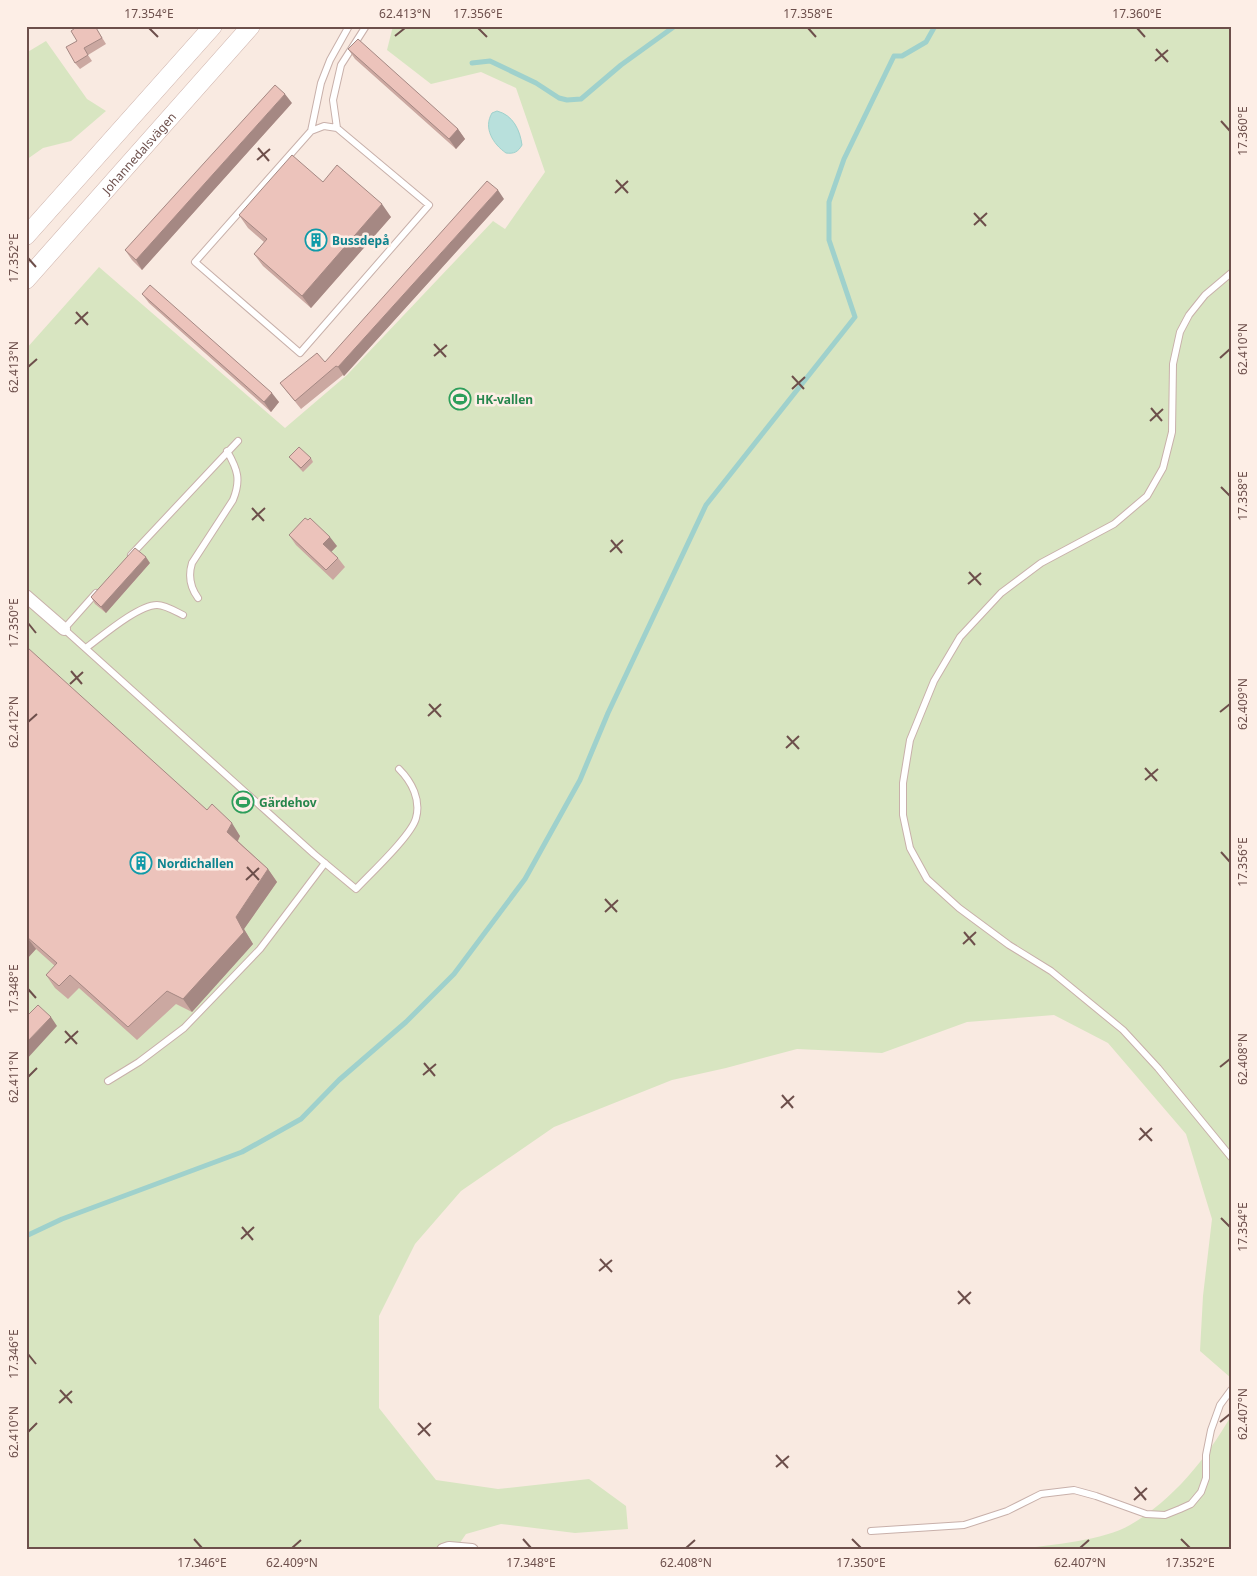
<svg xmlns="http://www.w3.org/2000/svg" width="1257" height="1576" viewBox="0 0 1257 1576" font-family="'Noto Sans',sans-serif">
<rect width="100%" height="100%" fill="#f9eae1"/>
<path fill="#d8e5c1" d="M393 26H1231V1378L1200 1351 1203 1296 1212 1219 1186 1134 1108 1043 1054 1015 967 1022 882 1053 797 1049 726 1068 672 1080 554 1127 461 1191 415 1244 379 1316V1408L436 1480 498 1489 589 1479 626 1506 628 1529 575 1533 501 1524 466 1534 455 1550H26V349L99 267 285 428 347 375 493 221 505 229 545 172 516 88 481 72 431 84 387 50Z
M46 41 87 99 106 111 71 141 43 148 26 160V53Z
M1231 1416V1550H1002C1037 1547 1101 1542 1130 1525 1173 1500 1206 1459 1231 1416Z"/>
<path fill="#b8e0dc" stroke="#9fd1cc" d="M497 111C513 115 520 130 522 145 518 152 514 154 506 153 493 144 483 128 492 113Z"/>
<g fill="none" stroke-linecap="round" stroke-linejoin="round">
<path stroke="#9fd1cc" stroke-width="5" d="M472 63 490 61 536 83 559 98 567 100 581 99 621 65 675 26
M26 1236 62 1219 242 1152 301 1119 339 1080 406 1022 454 974 525 879 580 780 608 713 706 505 855 317 829 240V202L844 159 894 56H902L926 42 935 26"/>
<g stroke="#c8b0aa" stroke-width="8">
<path id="lane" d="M337 128 333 100 341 65 366 26
M311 131 324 126 337 128 429 205 300 353 195 262 311 131 321 83 330 60 349 26
M1231 273 1205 295 1189 315 1180 332 1173 364 1172 432 1163 468 1147 496 1114 524 1041 563 1001 593 960 637 934 681 910 740 903 783V815L910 848 927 879 959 908 1009 945 1051 971 1123 1030 1158 1068 1231 1157
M131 555 238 441
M96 593 64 629 314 854 356 889C369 875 412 835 416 818 421 800 412 782 399 769
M198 598C190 587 188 576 192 563L233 500C241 480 238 470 227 451
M86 648C101 637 138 605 157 605 165 605 175 611 183 615
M108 1081 139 1062 184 1028 260 949 325 863
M871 1531 964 1525 1007 1511 1041 1494 1074 1490 1096 1496 1146 1514 1165 1515 1180 1509 1191 1504 1201 1492 1206 1478V1455L1211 1430 1220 1405 1231 1390"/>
</g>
<g stroke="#c8b0aa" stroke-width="14">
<path id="street" d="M26 596 64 629
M443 1550 449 1548 472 1550"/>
</g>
<g stroke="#cdb1aa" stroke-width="19">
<g id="secondary">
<path d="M26 236 213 26"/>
<path id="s1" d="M26 280 251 26"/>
</g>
</g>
<use href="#lane" stroke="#fff" stroke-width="6"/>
<use href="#street" stroke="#fff" stroke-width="12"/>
<use href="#secondary" stroke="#fff" stroke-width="18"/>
</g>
<path fill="#cba8a1" d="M78 26H95L106 44 88 55 92 61 80 69 75 63Z
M348 49 458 129 465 139 456 149 355 59Z
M292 103 142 270 132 260 125 250Z
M323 182 391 217 311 308 263 266 254 254 264 242 248 228 239 215Z
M504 199 344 376 343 375 301 409 280 383 325 362Z
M142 294 279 402 271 412 149 303Z
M289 457 311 458 313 462 303 472Z
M289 535 337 546 331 552 338 558 345 567 333 580 296 545Z
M150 563 106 613 95 604 91 597Z
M26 649 207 810 240 836 238 841 268 869 277 882 244 929 253 944 192 1012 176 1004 137 1040 79 988 68 999 55 988 46 975 55 966 36 949 26 960Z"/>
<path fill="#a58883" d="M285 94 292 103 142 270 136 260Z
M458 129 465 139 456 149 449 139Z
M498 190 504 199 344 376 338 367Z
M382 204 391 217 311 308 302 296Z
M272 393 279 402 271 412 264 402Z
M330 537 337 546 330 553 323 544Z
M146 557 150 563 106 613 101 607Z
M232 823 240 836 236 844 227 832Z
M268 869 277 882 244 929 253 944 192 1012 183 999 236 917Z
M27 937 36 949 26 960V938Z
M51 1017 57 1026 26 1060V1043Z"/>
<path fill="#ecc3bb" stroke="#a58883" d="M78 26H95L102 38 84 48 88 55 75 63 66 47 77 41 71 31Z
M358 39 458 129 449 139 348 49Z
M275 85 285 94 136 260 125 250Z
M292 155 323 182 337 165 382 204 302 296 254 254 267 239 239 215Z
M487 181 498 190 338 367 336 366 295 401 280 383 317 353 325 362Z
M150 285 272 393 264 402 142 294Z
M299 447 311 458 301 468 289 457Z
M305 518 308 520 310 518 330 537 323 544 338 558 326 570 289 535Z
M135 548 146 557 101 607 91 597Z
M28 648 207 810 212 804 232 823 227 832 268 869 236 917 244 932 183 999 167 991 128 1027 70 975 59 986 46 975 57 963 27 937 26 938V649Z
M38 1005 51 1017 26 1043V1017Z"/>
<path fill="none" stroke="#6d4f4b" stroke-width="2" d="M149 28 158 37M478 28 487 37M808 28 816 37M1137 28 1145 37M395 36 405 28M1156 49 1168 62M1155 61 1168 50M1221 121 1230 131M258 148 269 161M257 160 270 149M616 180 628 193M615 193 628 181M974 213 986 226M974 225 987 213M28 258 36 267M76 312 88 325M75 324 88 312M434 344 446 357M434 356 447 345M1220 358 1230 349M28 367 37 359M792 376 804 389M792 389 805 377M1151 408 1162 421M1150 421 1163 409M1221 487 1230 496M252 508 264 521M252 520 265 508M611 540 622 553M610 552 623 540M969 572 981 585M968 584 981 573M28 623 36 633M71 671 82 684M70 684 83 672M429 704 441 717M1220 712 1230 704M428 716 441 704M28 722 37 714M787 736 799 749M786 748 799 736M1145 768 1157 781M1145 780 1158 769M1221 852 1230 862M247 867 259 880M246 880 259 868M605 899 617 912M605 912 618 900M964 932 975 945M963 944 976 932M28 989 36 998M65 1031 77 1044M65 1043 78 1031M424 1063 435 1076M1220 1067 1230 1059M423 1075 436 1064M28 1077 37 1068M782 1095 793 1108M781 1108 794 1096M1140 1128 1152 1141M1139 1140 1152 1128M1221 1218 1230 1227M242 1227 253 1240M241 1239 254 1227M600 1259 612 1272M599 1271 612 1260M958 1291 970 1304M958 1304 971 1292M28 1354 36 1364M60 1390 72 1403M59 1403 72 1391M1220 1422 1230 1414M418 1423 430 1436M28 1432 37 1423M418 1435 431 1423M776 1455 788 1468M776 1467 789 1456M1135 1487 1146 1500M1134 1500 1147 1488M194 1539 202 1548M523 1539 531 1548M852 1539 861 1548M1181 1539 1190 1548M292 1548 301 1540M686 1548 695 1540M1080 1548 1089 1540"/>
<defs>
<g id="building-ring" transform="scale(1.125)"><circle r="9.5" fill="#fdeee6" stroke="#0f9aa8" stroke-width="1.5"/><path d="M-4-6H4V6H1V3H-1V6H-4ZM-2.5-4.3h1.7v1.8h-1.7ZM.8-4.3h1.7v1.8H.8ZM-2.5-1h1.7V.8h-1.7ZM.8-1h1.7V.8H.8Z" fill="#0f9aa8"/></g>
<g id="stadium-ring" transform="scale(1.125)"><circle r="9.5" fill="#fdeee6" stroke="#2e9e5b" stroke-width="1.5"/><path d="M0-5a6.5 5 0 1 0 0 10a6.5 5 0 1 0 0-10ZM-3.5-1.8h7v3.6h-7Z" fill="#2e9e5b"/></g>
</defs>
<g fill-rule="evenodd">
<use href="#building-ring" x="316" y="240"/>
<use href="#stadium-ring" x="460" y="399"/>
<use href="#stadium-ring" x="243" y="802"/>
<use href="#building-ring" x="141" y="863"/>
</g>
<g text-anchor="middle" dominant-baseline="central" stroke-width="5" stroke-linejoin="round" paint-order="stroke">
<g font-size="12" fill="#6d4f4b" stroke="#fdeee6">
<text stroke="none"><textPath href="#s1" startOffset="170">Johannedalsvägen</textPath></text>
</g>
<g font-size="12" font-weight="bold" fill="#0d838f" stroke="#fdeee6" text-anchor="start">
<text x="332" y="240">Bussdepå</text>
<text x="157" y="863">Nordichallen</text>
</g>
<g font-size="12" font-weight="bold" fill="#27864d" stroke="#fdeee6" text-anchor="start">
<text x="476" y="399">HK-vallen</text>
<text x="259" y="802">Gärdehov</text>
</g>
</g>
<rect width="1257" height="1576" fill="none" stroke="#fdeee6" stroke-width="55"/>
<rect x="28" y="28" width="1202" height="1520" fill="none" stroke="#6d4f4b" stroke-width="2"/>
<g font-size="12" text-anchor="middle" fill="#6d4f4b">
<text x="149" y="18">17.354°E</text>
<text x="405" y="18">62.413°N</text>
<text x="478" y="18">17.356°E</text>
<text x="808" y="18">17.358°E</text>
<text x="1137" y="18">17.360°E</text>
<text transform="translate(1243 131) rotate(-90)" y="4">17.360°E</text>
<text transform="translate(14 258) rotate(-90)" y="4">17.352°E</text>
<text transform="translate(1243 349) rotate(-90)" y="4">62.410°N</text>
<text transform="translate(14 367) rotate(-90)" y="4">62.413°N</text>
<text transform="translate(1243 496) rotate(-90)" y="4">17.358°E</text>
<text transform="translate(14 623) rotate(-90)" y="4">17.350°E</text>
<text transform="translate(1243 704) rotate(-90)" y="4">62.409°N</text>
<text transform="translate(14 722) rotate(-90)" y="4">62.412°N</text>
<text transform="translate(1243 862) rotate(-90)" y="4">17.356°E</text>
<text transform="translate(14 989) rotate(-90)" y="4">17.348°E</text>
<text transform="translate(1243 1059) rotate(-90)" y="4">62.408°N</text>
<text transform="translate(14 1077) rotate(-90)" y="4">62.411°N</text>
<text transform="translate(1243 1227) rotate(-90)" y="4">17.354°E</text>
<text transform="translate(14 1354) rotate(-90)" y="4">17.346°E</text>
<text transform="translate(1243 1414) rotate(-90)" y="4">62.407°N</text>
<text transform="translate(14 1432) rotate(-90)" y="4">62.410°N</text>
<text x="202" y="1567">17.346°E</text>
<text x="292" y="1567">62.409°N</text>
<text x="531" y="1567">17.348°E</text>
<text x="686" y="1567">62.408°N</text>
<text x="861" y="1567">17.350°E</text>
<text x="1080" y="1567">62.407°N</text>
<text x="1190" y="1567">17.352°E</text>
</g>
</svg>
